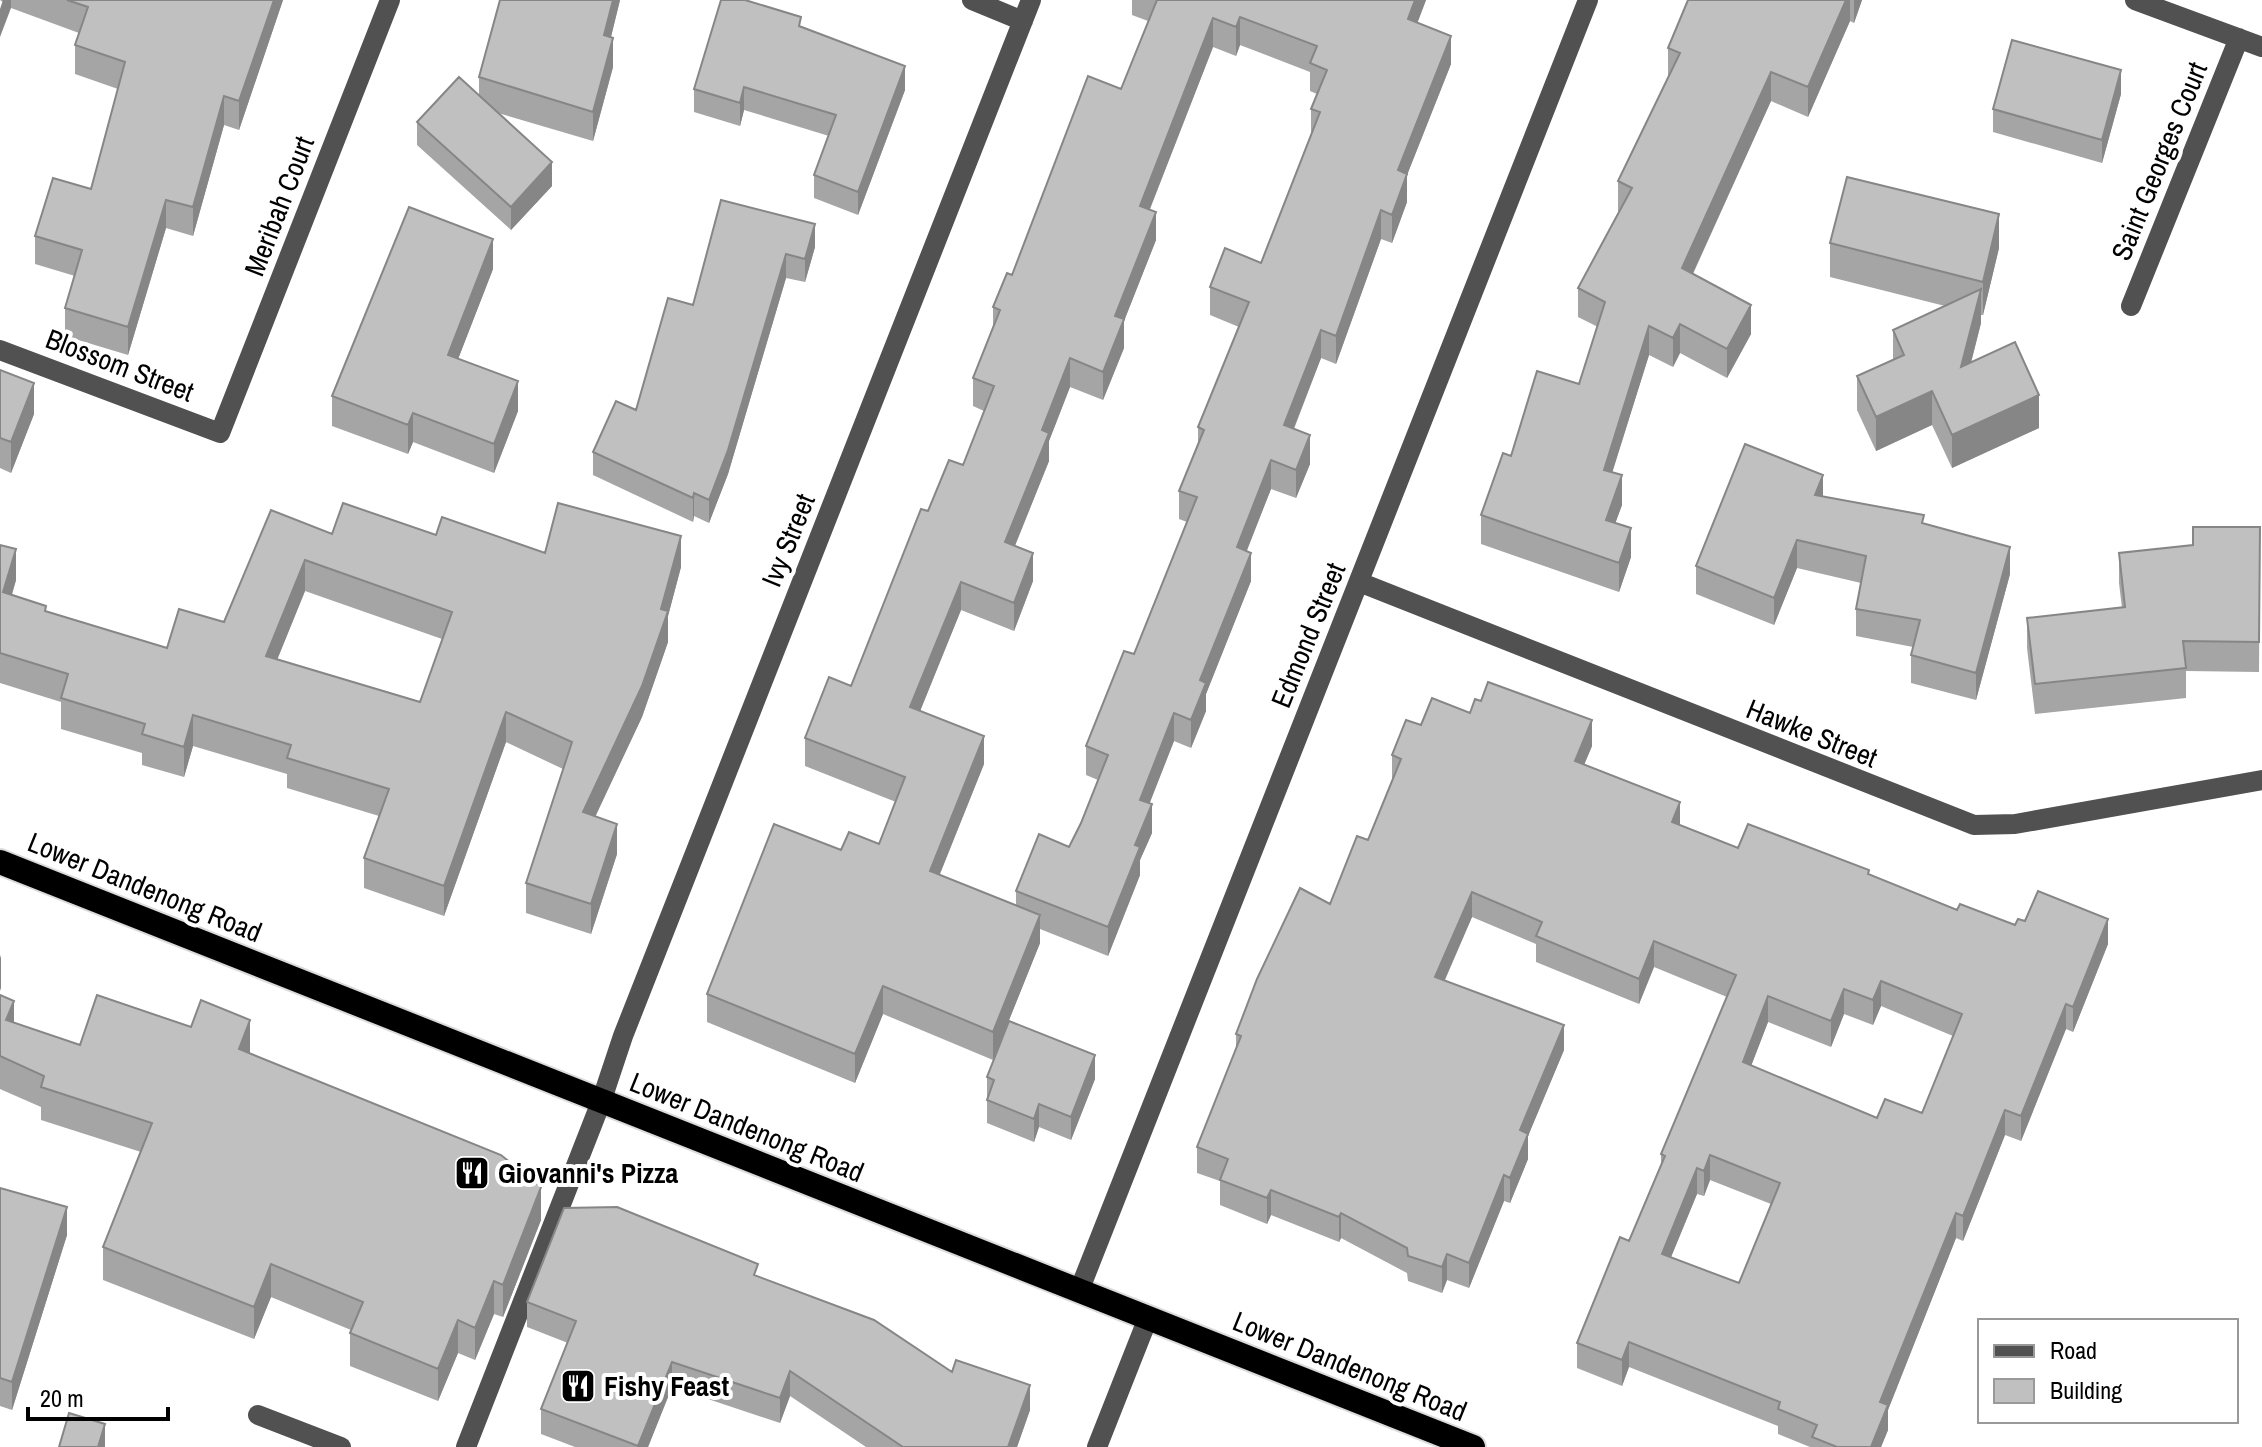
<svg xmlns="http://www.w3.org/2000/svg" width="2262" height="1447" viewBox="0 0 2262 1447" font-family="'Archivo Narrow',sans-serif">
<rect width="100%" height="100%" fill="#fff"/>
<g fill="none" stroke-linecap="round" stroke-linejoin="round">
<g stroke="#dbdbdb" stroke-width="28">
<path id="highway" d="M0 862 1473 1447"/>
</g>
<path stroke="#515151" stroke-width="20" d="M972 0 1023 21
M2135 0 2262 47
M2131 306 2239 38
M0 350 220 433 390 0
M1359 582 1974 825 2015 824 2262 780
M1079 1291 1588 0
M258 1415 341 1447
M466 1447 601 1102 623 1036 1031 0
M1097 1447 1148 1318"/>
<use href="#highway" stroke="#000" stroke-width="24"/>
</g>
<path fill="#a5a5a5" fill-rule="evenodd" d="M0 0H283L239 130 224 125 193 236 166 228 128 355 65 336V308L75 276 35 264V236L91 189 118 89 75 74V45L79 33 11 8Z
M620 0 611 37 613 67 593 141 498 113 552 186 511 230 417 145V122L479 95V77Z
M1132 0H1426L1417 23 1451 64 1407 175V202L1392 243 1381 239 1336 364 1321 358 1294 429 1310 464 1296 498 1271 489 1246 551 1251 581 1206 694V711L1191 748 1174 741 1149 803 1152 833 1140 860V875L1108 956 1040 929V943L993 1060 883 1014 855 1083 707 1022V994L841 850 879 844 896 802 805 766V738L851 686 928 511 963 465 984 411 973 406V378L993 326V307L1121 89 1148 21 1132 15ZM1240 45 1310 72V91L1317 94 1311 109V134L1261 263 1210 287V315L1239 327 1198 427V443L1179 491V519L1187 522 1134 654 1086 746V775L1098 780 1081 823 1069 847 1016 891V905L939 875 984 764 920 711 961 610 1014 631 1033 581 1015 546 1049 461V441L1070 387 1103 400 1124 348V321L1156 240 1150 209 1213 47 1236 56Z
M1688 0H1862L1854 23 1850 21 1808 117 1771 101 1693 274 1751 334 1727 378 1680 353 1673 367 1649 355 1612 472 1622 505 1615 523 1631 557 1619 592 1481 544V515L1511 456 1579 384 1598 327 1578 317V288L1619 211H1618V181L1668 77V48Z
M801 27 905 90 858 215 814 198V175L829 136 744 110 740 126 694 112V89Z
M2121 94 2102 163 1993 132V109Z
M721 200 815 247 805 282 786 278 728 474 709 523 694 516 693 522 593 475V452L636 410 693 305Z
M1830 243 1999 248 1983 315H1981V323L1971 363 2039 428 1952 468 1932 425 1876 451 1857 410V376L1893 360V330L1945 306 1830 277Z
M493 269 458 359 518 411 494 473 413 442 408 454 332 426V396Z
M0 370 34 414 11 473 0 468Z
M1823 497 1924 524 2010 574 1976 700 1911 683V655L1913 647 1856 636V609L1861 583 1797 568 1774 625 1696 594V566Z
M2260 527 2259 672 2186 671V698L2035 714 2027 648V618L2122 608 2119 583V553L2193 545Z
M332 534 436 535 545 553 681 567 668 616V642L642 717 595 816 617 854 591 934 526 913V883L563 769 506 742 444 916 364 888V858L379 816 287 788V774L193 746 184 777 142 765V753L61 729V702L0 683V545L16 580 12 595 46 611 167 648 224 622ZM305 591 442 639 420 702 277 660Z
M1470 713 1592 746 1584 765 1680 825 1738 848 1869 874 1957 910 2015 925 2108 944 2073 1032 2066 1029 2021 1141 2005 1135 1963 1241 1956 1238 1888 1410V1430L1881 1447H1810L1778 1434V1426L1629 1367 1622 1386 1577 1368V1343L1629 1241 1661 1165V1154L1727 997 1654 967 1639 1004 1536 962V944L1472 917 1445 980 1564 1050 1528 1136V1159L1510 1203 1504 1201 1469 1288 1447 1280 1442 1293 1408 1281 1407 1273 1341 1238 1339 1242 1271 1215 1267 1224 1220 1205V1181L1197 1173V1147L1236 1049V1034L1330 904 1368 840 1392 780V755L1421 725ZM1881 1006 1953 1036 1922 1113 1877 1118 1751 1066 1768 1022 1831 1047 1844 1014 1873 1025ZM1710 1180 1771 1204 1739 1283 1671 1257 1697 1194 1704 1196Z
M0 995 14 1023 80 1045 250 1052V1054L541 1220 503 1317 494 1314 475 1360 458 1353 438 1401 350 1366V1333L351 1330 271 1297 254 1339 103 1280V1247L141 1152 41 1120V1107L0 1089Z
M987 1077 1095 1079 1071 1140 1039 1127 1034 1142 987 1123Z
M0 1188 67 1235 12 1410 0 1406Z
M758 1277 1030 1410 1017 1447H866L790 1396 780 1423 672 1387 648 1447H575L541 1434V1409L568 1343 527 1327V1302Z"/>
<path fill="#868686" d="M3 0H11V8L0 37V9Z
M274 0H283L239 130V101Z
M613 0H620L604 65V35Z
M1415 0H1426L1408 48V19Z
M1846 0H1850V21L1808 117V87Z
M1854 0H1862L1854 23Z
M1240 17V45L1236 56V27Z
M1213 18V47L1140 234V206Z
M1451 36V64L1407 175V202L1392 243V215L1398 170Z
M613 38V67L593 141V112Z
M905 66V90L858 215V192Z
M2121 70V94L2102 163V140Z
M1771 72V101L1682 297V268Z
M744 87V110L740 126V103Z
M224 96V125L193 236V207Z
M552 162V186L511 230V207Z
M166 200V228L128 355V327Z
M1381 210V239L1336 364V336Z
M1156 212V240L1124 321V348L1103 400V372L1115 316Z
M1999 214V248L1983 315V282Z
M815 224V247L805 282V259Z
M493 239V269L448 385V355Z
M786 254V278L728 474 709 523V500Z
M1981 289V323L1961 401V367Z
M1751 305V334L1727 378V349Z
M1680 324V353L1673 367V338Z
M1649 326V355L1604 499V470Z
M1321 330V358L1284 453V425Z
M1070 358V387L1049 441V461L1005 570V542L1042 430Z
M518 381V411L494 473V444Z
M34 383V414L11 473V442Z
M1932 391V425L1876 451V417Z
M2039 395V428L1952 468V435Z
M413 413V442L408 454V425Z
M1310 435V464L1296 498V470Z
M1271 460V489L1237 576V547Z
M1622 475V505L1606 549V520Z
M1823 475V503L1815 495Z
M694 493V516L693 522V498Z
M1631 528V557L1619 592V563Z
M681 536V567L668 616V642L642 717 583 843V812L661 609Z
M1797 540V568L1774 625V598Z
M2010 547V574L1976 700V673Z
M16 549V580L3 623V592Z
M1033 553V581L1014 631V603Z
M1251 553V581L1206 694V711L1191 748V720L1200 680Z
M305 560V591L266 687V656Z
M961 582V610L910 736V707Z
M506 712V742L444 916V886Z
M1174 713V741L1140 828V800Z
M193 715V746L184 777V747Z
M1592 720V746L1575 786V761Z
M984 736V764L930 899V871Z
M1680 802V827L1672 822Z
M1152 804V833L1140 860V875L1108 956V927L1135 845Z
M617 824V854L591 934V904Z
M1472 892V917L1435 1002V977Z
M1040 915V943L993 1060V1032Z
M2108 919V944L2073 1032V1007Z
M1654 941V967L1639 1004V979Z
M1 955V988L0 991V958Z
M1881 981V1006L1873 1025V1000Z
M883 986V1014L855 1083V1054Z
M1844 989V1014L1831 1047V1021Z
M1768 996V1022L1743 1087V1062Z
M14 1001V1034L6 1020Z
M2066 1004V1029L2021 1141V1116Z
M250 1020V1052L239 1082V1049Z
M1564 1025V1050L1528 1136V1159L1510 1203V1178L1520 1130Z
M1095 1055V1079L1071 1140V1117Z
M1039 1104V1127L1034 1142V1119Z
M2005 1110V1135L1963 1241V1216Z
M1710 1155V1180L1704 1196V1171Z
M1697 1168V1194L1662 1279V1254Z
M1504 1175V1201L1469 1288V1263Z
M541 1187V1220L503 1317V1285Z
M1271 1190V1215L1267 1224V1198Z
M67 1207V1235L12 1410V1382Z
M1341 1213V1238L1339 1242V1217Z
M1956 1213V1238L1888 1410V1430L1881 1447H1871L1880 1402Z
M1447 1254V1280L1442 1293V1267Z
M271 1264V1297L254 1339V1307Z
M494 1281V1314L475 1360V1328Z
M458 1320V1353L438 1401V1369Z
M1629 1342V1367L1622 1386V1360Z
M672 1362V1387L648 1447H638Z
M790 1371V1396L780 1423V1398Z
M1030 1385V1410L1017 1447H1008Z
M105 1424V1447H98Z"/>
<path fill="#c0c0c0" stroke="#868686" stroke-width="2" fill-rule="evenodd" d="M67 0H274L239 101 224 96 193 207 166 200 128 327 65 308 82 250 35 236 53 178 91 189 125 62 75 45 88 7Z
M500 0H613L604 35 613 38 593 112 479 77Z
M721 0H745L801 17 799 26 905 66 858 192 814 175 836 115 744 87 740 103 694 89Z
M1157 0H1415L1408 19 1451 36 1398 170 1407 174 1392 215 1381 210 1336 336 1321 330 1284 425 1310 435 1296 470 1271 460 1237 547 1251 553 1200 680 1206 683 1191 720 1174 713 1140 800 1152 804 1135 845 1140 847 1108 927 1016 891 1039 834 1069 847 1081 823 1108 755 1086 746 1124 651 1134 654 1197 497 1179 491 1204 430 1198 427 1249 302 1210 287 1225 248 1261 263 1320 112 1311 109 1327 70 1310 63 1317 46 1240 17 1236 27 1213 18 1140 206 1156 212 1115 316 1124 319 1103 372 1070 358 1042 430 1049 433 1005 542 1033 553 1014 603 961 582 910 707 984 736 930 871 1040 915 993 1032 883 986 855 1054 707 994 774 824 841 850 849 832 879 844 905 777 805 738 829 677 851 686 921 509 928 511 949 460 963 465 994 386 973 378 1000 310 993 307 1007 273 1012 275 1088 76 1121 89Z
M1688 0H1846L1808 87 1771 72 1682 268 1751 305 1727 349 1680 324 1673 338 1649 326 1604 470 1622 475 1606 520 1631 528 1619 563 1481 515 1503 453 1511 456 1537 371 1579 384 1605 302 1578 288 1632 188 1618 181 1680 53 1668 48Z
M2012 40 2121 70 2102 140 1993 109Z
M459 77 552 162 511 207 417 122Z
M1847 177 1999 214 1983 282 1830 243Z
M721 200 815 224 805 259 786 254 728 450 709 500 694 493 693 498 593 452 616 401 636 410 668 298 693 305Z
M409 207 493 239 448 355 518 381 494 444 413 413 408 425 332 396Z
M1981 289 1961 367 2015 342 2039 395 1952 435 1932 391 1876 417 1857 376 1904 355 1893 330Z
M0 370 34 383 11 442 0 438Z
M1745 444 1823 475 1815 495 1924 515 1922 523 2010 547 1976 673 1911 655 1920 620 1856 609 1866 556 1797 540 1774 598 1696 566Z
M343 503 436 535 442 517 545 553 558 503 681 536 661 609 668 611 642 686 583 812 617 824 591 904 526 883 572 742 506 712 444 886 364 858 389 789 287 758 291 745 193 715 184 747 142 734 145 724 61 698 68 674 0 653V545L16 549 3 592 46 606 45 611 167 648 179 609 224 622 271 510 332 534ZM305 560 452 612 420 702 266 656Z
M2193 527H2260L2259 642 2183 641 2186 668 2035 684 2027 618 2125 607 2119 553 2193 545Z
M1488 682 1592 720 1575 761 1680 802 1672 822 1738 848 1748 824 1869 870 1868 874 1957 910 1960 904 2015 925 2018 919 2025 921 2038 891 2108 919 2073 1007 2066 1004 2021 1116 2005 1110 1963 1216 1956 1213 1880 1402 1888 1405 1871 1447H1837L1812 1437 1817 1425 1778 1409 1780 1402 1629 1342 1622 1360 1577 1343 1620 1237 1629 1241 1665 1156 1661 1154 1736 975 1654 941 1639 979 1536 936 1542 922 1472 892 1435 977 1564 1025 1520 1130 1528 1134 1510 1178 1504 1175 1469 1263 1447 1254 1442 1267 1408 1256 1407 1248 1341 1213 1339 1217 1271 1190 1267 1198 1220 1180 1228 1159 1197 1147 1241 1036 1236 1034 1257 979 1300 888 1330 904 1357 836 1368 840 1401 759 1392 755 1406 720 1421 725 1432 698 1470 713 1475 699 1481 701ZM1881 981 1962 1014 1922 1113 1885 1099 1877 1118 1743 1062 1768 996 1831 1021 1844 989 1873 1000ZM1710 1155 1780 1183 1739 1283 1662 1254 1697 1168 1704 1171Z
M0 995 14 1001 6 1020 80 1045 97 995 191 1027 201 1000 250 1020 239 1049 501 1155 541 1187 503 1285 494 1281 475 1328 458 1320 438 1369 350 1333 363 1302 271 1264 254 1307 103 1247 152 1123 41 1087 44 1076 0 1056Z
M1009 1021 1095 1055 1071 1117 1039 1104 1034 1119 987 1100 994 1080 987 1077Z
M0 1188 67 1207 12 1382 0 1378Z
M617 1207 758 1264 754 1275 874 1320 952 1372 956 1360 1030 1385 1008 1447H903L790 1371 780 1398 672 1362 638 1446 541 1409 576 1321 527 1302 564 1208Z
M69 1413 105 1424 98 1447H59Z"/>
<defs>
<g id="restaurant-square" transform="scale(1.8)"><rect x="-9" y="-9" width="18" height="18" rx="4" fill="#000" stroke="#fff"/><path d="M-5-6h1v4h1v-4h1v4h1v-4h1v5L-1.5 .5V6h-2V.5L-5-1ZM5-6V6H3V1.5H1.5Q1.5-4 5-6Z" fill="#fff"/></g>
</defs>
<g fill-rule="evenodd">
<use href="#restaurant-square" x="472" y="1173"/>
<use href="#restaurant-square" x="578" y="1386"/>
</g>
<g text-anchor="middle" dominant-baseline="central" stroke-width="8" stroke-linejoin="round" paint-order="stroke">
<g font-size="28" fill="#000" stroke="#fff">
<text transform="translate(2159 161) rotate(-68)">Saint Georges Court</text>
<text transform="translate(279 206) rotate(-69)">Meribah Court</text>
<text transform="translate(120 365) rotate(21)">Blossom Street</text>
<text transform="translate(788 540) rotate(-68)">Ivy Street</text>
<text transform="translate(1308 635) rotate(-68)">Edmond Street</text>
<text transform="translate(1812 733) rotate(22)">Hawke Street</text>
<text transform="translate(145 887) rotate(22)">Lower Dandenong Road</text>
<text transform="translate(747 1127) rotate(22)">Lower Dandenong Road</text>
<text transform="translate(1350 1366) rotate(22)">Lower Dandenong Road</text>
</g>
<g font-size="28" font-weight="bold" fill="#000" stroke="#fff" text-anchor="start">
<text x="498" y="1173">Giovanni's Pizza</text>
<text x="604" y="1386">Fishy Feast</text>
</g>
</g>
<rect x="1978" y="1319" width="260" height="104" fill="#ffffff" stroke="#999999" stroke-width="2"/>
<rect x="1994" y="1345" width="40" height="12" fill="#515151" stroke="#999999" stroke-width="2"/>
<text x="2050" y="1359" font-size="24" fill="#000000">Road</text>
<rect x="1994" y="1379" width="40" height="24" fill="#c0c0c0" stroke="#999999" stroke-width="2"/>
<text x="2050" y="1399" font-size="24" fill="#000000">Building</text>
<path d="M28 1407v12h140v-12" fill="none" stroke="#000000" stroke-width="4"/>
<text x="40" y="1407" font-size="24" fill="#000000" stroke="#ffffff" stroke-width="6" paint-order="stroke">20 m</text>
</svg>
